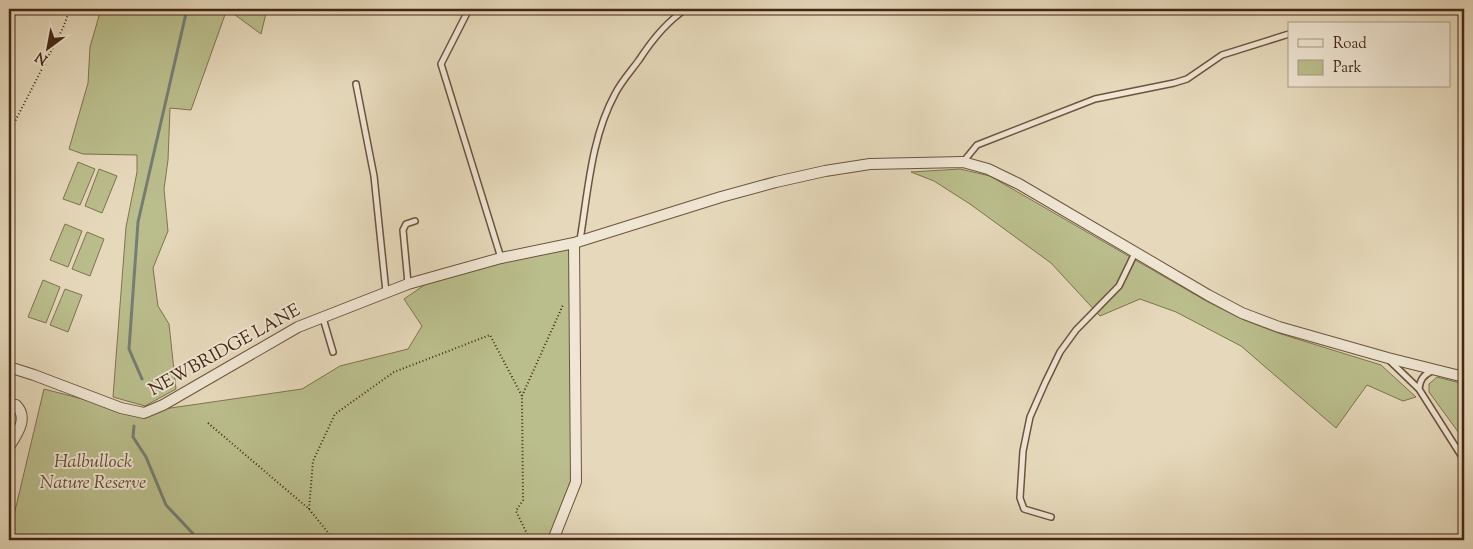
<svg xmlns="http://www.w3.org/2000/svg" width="1473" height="549" viewBox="0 0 1473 549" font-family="'Sorts Mill Goudy',serif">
<rect width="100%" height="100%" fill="#e6d9bb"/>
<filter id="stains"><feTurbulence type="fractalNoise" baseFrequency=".004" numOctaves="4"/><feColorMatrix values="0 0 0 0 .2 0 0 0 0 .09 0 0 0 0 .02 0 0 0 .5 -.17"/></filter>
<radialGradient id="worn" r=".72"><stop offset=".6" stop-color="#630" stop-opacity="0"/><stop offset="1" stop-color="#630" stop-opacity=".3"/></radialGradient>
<path fill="#babe8c" stroke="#807250" d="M101 9H267L261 34 227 9 191 110 170 108 168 160 164 189 168 231 153 268 158 306 169 324 176 389 145 406 113 397 126 227 137 172V155L83 154 69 149 88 83 90 47Z
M78 162 95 169 80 205 63 199Z
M99 169 117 176 102 213 85 206Z
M960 169 990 176 1208 302 1244 320 1281 334 1381 365 1416 397 1403 401 1367 385 1336 428 1241 346 1176 312 1140 299 1100 316 1051 263 970 204 934 181 911 172Z
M65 224 82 231 68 267 50 260Z
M87 232 104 239 90 276 72 269Z
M574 243 576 482 553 540H31L9 536 44 389 136 413 302 389 340 366 408 349 422 326 404 299 439 275Z
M43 280 60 287 46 323 28 317Z
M65 289 82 295 68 332 50 325Z
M1437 377 1464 384V440L1429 392V384Z"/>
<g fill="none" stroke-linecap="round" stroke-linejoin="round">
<path stroke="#767e74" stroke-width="3" d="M142 379 129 349 138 222 187 9
M134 426 133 437 146 457 166 505 199 540"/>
<g stroke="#6d533e" stroke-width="8">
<path id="lane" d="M469 9 441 64 501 258
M356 84 374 176 386 292
M963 162 977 145 1095 99 1174 83 1187 79 1222 55 1289 34
M580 240C588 192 591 138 615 94 621 82 631 71 639 60 652 40 666 22 686 9
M408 283 403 230 406 224 415 221
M323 318 333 352
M1390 361 1419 389 1464 460
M1419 389C1420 380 1423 375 1432 371
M1051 517 1024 509 1020 498 1023 451 1030 417 1045 383 1060 352 1076 330 1119 286 1135 253
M555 534 565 540"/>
</g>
<g stroke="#6d533e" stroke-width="12">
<path id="street" d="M9 367 34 375 121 408 144 413 163 405 298 327 408 284 501 258 574 243 721 197 776 182 825 171 870 164 963 162 988 169 1019 184 1208 295 1242 313 1279 327 1388 358 1464 377
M9 447C17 434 29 418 16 405
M553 540 576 482 574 243"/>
</g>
<path stroke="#452615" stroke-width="2" stroke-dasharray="1 2.5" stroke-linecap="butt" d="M9 133 63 28 70 9
M522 396 563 305
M208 423 309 509 334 540
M309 509 313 461 335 414 394 372 490 335 522 396 523 500 516 511 530 540"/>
<use href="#lane" stroke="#efe6d3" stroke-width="5"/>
<use href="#street" stroke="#efe6d3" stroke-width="10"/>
</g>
<g text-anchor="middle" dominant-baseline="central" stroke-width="4" stroke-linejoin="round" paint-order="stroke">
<g font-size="18" fill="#452615" stroke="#efe6d3">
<text transform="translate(225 351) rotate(-29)">NEWBRIDGE LANE</text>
</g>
<g font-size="18" font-style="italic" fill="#624c33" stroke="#efe6d3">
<text x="93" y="463">Halbullock<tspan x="93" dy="21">Nature Reserve</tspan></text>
</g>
</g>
<rect width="1473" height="549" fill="none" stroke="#e6d9bb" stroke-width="30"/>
<rect x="10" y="10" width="1453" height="529" fill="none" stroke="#452615" stroke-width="2.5"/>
<rect x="15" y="15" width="1443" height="519" fill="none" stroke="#452615"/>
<rect x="1288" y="22" width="162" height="65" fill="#efe6d3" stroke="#ab9987"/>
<rect x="1298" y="39" width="25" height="8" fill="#efe6d3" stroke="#ab9987"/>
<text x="1333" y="48" font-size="15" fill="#452615">Road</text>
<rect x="1298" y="60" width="25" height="15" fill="#babe8c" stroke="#ab9987"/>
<text x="1333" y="72" font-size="15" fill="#452615">Park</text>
<g transform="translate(48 48) rotate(212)" stroke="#efe6d3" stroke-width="4" paint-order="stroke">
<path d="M0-4L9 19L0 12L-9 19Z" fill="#452615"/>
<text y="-8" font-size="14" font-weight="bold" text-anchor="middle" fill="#452615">N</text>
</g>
<rect width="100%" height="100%" filter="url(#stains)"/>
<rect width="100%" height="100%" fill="url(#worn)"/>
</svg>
